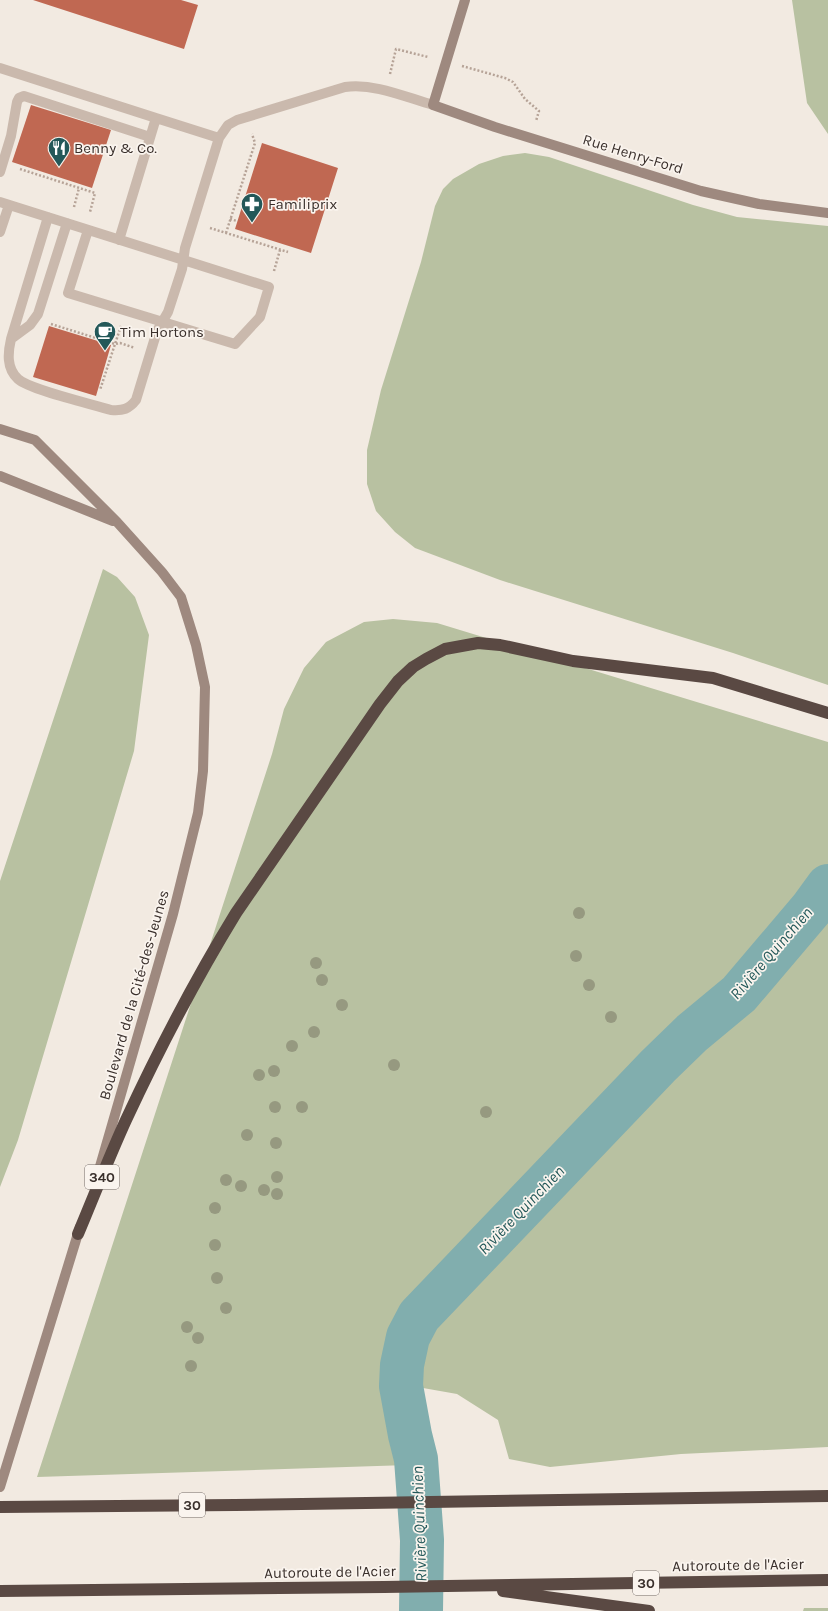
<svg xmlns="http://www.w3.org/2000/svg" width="828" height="1611" viewBox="0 0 828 1611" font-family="Karla,sans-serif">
<rect width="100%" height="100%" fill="#f2eae1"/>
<path fill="#b8c1a1" d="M792 0H828V134L807 103Z
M525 153 549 157 693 205 737 217 828 226V685L733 653 500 580 415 548 395 532 376 511 367 484V450L381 390 421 262 435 206 443 189 453 179 479 164 503 156Z
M103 569 117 577 135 597 149 635 134 751 18 1140 0 1187V881Z
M393 619 437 623 828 742V1447L681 1454 550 1467 509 1459 498 1420 457 1394 389 1382 397 1430 408 1465 37 1477 272 754 284 709 304 668 326 642 364 622Z
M804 1608H828V1611H803Z"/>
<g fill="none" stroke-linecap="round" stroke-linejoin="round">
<path stroke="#81aeae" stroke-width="44" d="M421 1611 422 1540 416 1459 410 1435 401 1386 402 1365 408 1337 419 1316 658 1066 692 1033 739 994 812 908 828 886"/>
</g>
<path fill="#c06852" d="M33 0H181L198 5 184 49Z
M31 105 111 130 92 188 12 162Z
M262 143 338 168 311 253 235 229Z
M49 326 111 345 96 396 33 377Z"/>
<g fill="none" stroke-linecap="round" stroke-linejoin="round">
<path stroke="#b6a397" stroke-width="2.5" stroke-dasharray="2 2" stroke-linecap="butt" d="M462 66 505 78 513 82 525 99 539 111 536 121
M390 74 396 49 428 57
M20 169 95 193 90 212
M74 207 79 188
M230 219 237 221
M210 228 288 252
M226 233 255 143 252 134
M274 271 280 250
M51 324 115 344 100 390
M121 326 115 344 120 343 135 348"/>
<path stroke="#cab9ad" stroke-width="10" d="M0 68 156 118
M219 138 228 125 237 120 345 87C375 83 405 97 433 105
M0 172 11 136 17 102 19 98 24 96 150 137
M0 202 269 287 260 317 235 344 68 293 88 230
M48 217 11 339C8 352 6 368 18 379 30 390 92 404 111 410 123 411 129 409 136 400L157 331 168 312 182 269 185 248 219 138 156 118 119 240
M0 232 9 205
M11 339 30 325 38 314 67 223"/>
<path stroke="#9e897f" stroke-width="10" d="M465 0 433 105 495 127 701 191 759 204 828 213
M0 429 35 440 117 522 162 572 181 597 196 645 205 687 203 771 198 813 173 914 99 1170
M0 476 113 521
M0 1487 80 1227"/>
<path stroke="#5a4943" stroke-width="12" d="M78 1234C94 1196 109 1157 126 1120 159 1049 195 980 236 913L380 704 398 681 413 667 426 659 445 649 478 643 500 645 573 661 713 678 828 713
M0 1507 235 1505 828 1496
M0 1591 384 1587 828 1580
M503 1591 649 1611"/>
</g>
<g fill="#969980">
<circle cx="579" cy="913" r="6"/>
<circle cx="576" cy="956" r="6"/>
<circle cx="316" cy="963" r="6"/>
<circle cx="322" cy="980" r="6"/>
<circle cx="589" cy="985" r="6"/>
<circle cx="342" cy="1005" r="6"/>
<circle cx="611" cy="1017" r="6"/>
<circle cx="314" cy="1032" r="6"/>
<circle cx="292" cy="1046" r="6"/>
<circle cx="394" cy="1065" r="6"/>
<circle cx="274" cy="1071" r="6"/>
<circle cx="259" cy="1075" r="6"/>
<circle cx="275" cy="1107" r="6"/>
<circle cx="302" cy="1107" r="6"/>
<circle cx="486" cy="1112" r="6"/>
<circle cx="247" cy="1135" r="6"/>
<circle cx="276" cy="1143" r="6"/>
<circle cx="277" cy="1177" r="6"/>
<circle cx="226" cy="1180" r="6"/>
<circle cx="241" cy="1186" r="6"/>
<circle cx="264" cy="1190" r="6"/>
<circle cx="277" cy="1194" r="6"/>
<circle cx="215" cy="1208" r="6"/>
<circle cx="215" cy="1245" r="6"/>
<circle cx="217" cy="1278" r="6"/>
<circle cx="226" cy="1308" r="6"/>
<circle cx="187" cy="1327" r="6"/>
<circle cx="198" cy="1338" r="6"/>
<circle cx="191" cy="1366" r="6"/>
</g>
<defs>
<g id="restaurant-pin" transform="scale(1.15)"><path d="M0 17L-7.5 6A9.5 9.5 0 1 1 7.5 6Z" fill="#235859" stroke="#faf4ee"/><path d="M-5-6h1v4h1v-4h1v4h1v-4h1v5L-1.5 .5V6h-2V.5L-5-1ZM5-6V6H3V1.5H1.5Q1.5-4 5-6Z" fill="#fff"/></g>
<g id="pharmacy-pin" transform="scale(1.15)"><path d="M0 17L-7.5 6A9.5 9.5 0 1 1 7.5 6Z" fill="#235859" stroke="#faf4ee"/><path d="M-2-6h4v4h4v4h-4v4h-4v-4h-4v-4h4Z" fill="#fff"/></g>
<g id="cafe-pin" transform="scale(1.15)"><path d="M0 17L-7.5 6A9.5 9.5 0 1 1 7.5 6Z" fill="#235859" stroke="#faf4ee"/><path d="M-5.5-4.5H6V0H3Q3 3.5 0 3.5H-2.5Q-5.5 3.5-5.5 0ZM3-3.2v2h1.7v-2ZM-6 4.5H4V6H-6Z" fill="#fff"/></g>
</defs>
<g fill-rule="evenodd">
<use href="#restaurant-pin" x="59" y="148"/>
<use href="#pharmacy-pin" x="252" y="204"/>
<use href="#cafe-pin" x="105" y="332"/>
</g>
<g text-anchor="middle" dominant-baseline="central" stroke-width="3.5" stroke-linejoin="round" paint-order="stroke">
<g fill="#faf4ee" stroke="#736a66" stroke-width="1">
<rect x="85" y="1165" width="34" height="24" rx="3"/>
<rect x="179" y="1493" width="26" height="24" rx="3"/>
<rect x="633" y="1571" width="26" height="24" rx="3"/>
</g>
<g font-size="14" font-weight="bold" fill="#392f2b">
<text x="102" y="1177">340</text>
<text x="192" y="1505">30</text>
<text x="646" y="1583">30</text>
</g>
<g font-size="15" fill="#392f2b" stroke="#faf4ee" text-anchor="start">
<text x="74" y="148">Benny &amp; Co.</text>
<text x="268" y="204">Familiprix</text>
<text x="120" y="332">Tim Hortons</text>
</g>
<g font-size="15" fill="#392f2b" stroke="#faf4ee">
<text transform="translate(633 154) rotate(17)">Rue Henry-Ford</text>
<text transform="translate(134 995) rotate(-74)">Boulevard de la Cité-des-Jeunes</text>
<text transform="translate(738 1565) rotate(-1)">Autoroute de l'Acier</text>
<text transform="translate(330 1572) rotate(-1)">Autoroute de l'Acier</text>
</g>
<g font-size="16" font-style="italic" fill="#235859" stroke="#faf4ee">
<text transform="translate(771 953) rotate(-49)">Rivière Quinchien</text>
<text transform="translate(521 1210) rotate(-46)">Rivière Quinchien</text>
<text transform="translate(419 1524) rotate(-92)">Rivière Quinchien</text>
</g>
</g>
</svg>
